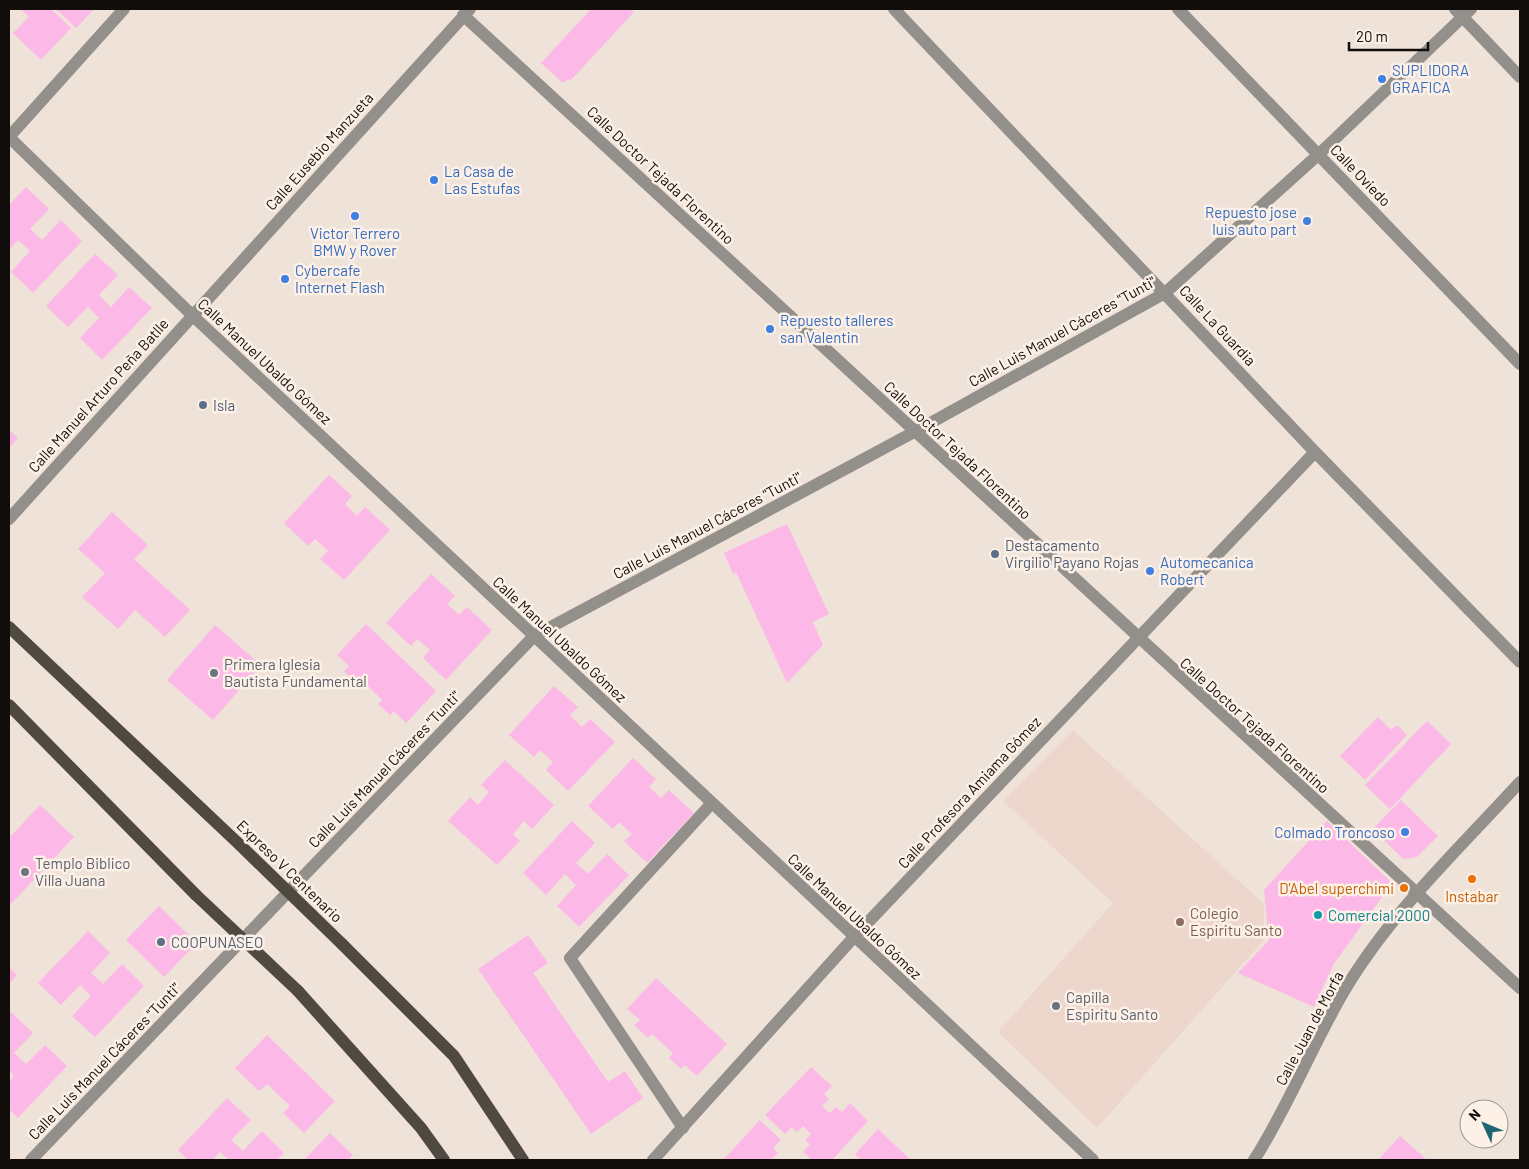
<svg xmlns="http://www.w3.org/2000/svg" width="1529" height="1169" viewBox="0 0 1529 1169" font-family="Barlow,sans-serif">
<rect width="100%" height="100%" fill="#efe3d9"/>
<path fill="#edd6cb" d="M1073 730 1264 904V940L1097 1128 998 1032 1113 903 1003 801Z"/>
<path fill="#fcb8e6" d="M21 9H51L71 28 41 60 13 33 29 17Z
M56 9H94L76 28Z
M591 9H630L634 12 571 80 568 79 563 83 541 63Z
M26 187 49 209 30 229 42 240 61 220 82 241 33 293 11 272 30 251 18 240 9 250V205Z
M95 254 118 275 99 295 111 307 129 287 152 308 102 360 80 338 99 318 88 307 68 327 46 306Z
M9 430 18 438 9 448Z
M329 475 352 496 345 504 357 516 365 507 390 530 344 580 320 559 328 551 315 539 308 546 284 523Z
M112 512 148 545 134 559 190 610 165 637 135 610 118 629 82 597 105 573 78 549Z
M787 524 829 614 813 622 823 645 787 683 736 572 733 574 724 553Z
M431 574 455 596 447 604 459 615 467 607 492 630 446 680 423 658 430 650 417 639 411 646 386 623Z
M366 624 436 691 406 723 394 711 390 715 378 704 382 700 361 679 357 684 344 671 349 666 337 655Z
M215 625 261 665 213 720 167 680Z
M554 686 578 707 570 715 582 727 590 719 615 742 568 791 546 770 553 762 540 750 534 757 509 735Z
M1378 717 1391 730 1397 725 1407 735 1365 780 1340 756Z
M1427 721 1451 744 1390 809 1365 785Z
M633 758 656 779 649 787 661 798 669 790 694 813 647 863 624 841 632 834 619 822 613 829 588 806Z
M505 760 554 805 532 829 524 821 513 834 520 841 497 865 448 821 470 797 478 805 489 792 481 785Z
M1401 800 1438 836 1417 857 1403 859 1373 829Z
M40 805 74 837 9 906V838Z
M572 821 595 843 576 863 588 874 607 854 629 875 579 927 557 906 576 885 565 874 546 895 523 873Z
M1327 821 1392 883 1333 965 1314 1007 1238 973 1269 940 1264 890Z
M159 906 197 943 164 977 126 940Z
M88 931 110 953 91 973 103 984 122 964 144 986 95 1037 72 1016 91 996 80 985 61 1005 38 983Z
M528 935 548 963 533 973 608 1082 625 1071 643 1098 591 1134 478 969Z
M9 967 17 975 9 984Z
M656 978 727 1044 697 1076 685 1065 681 1069 669 1058 673 1053 652 1034 648 1038 634 1025 640 1020 627 1009Z
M11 1012 33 1033 14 1053 26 1064 45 1045 67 1066 18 1118 9 1109V1082L14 1076 9 1070V1014Z
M267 1035 335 1101 304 1133 283 1113 290 1106 267 1084 259 1091 235 1068Z
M811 1067 832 1086 824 1094 829 1099 822 1106 830 1113 836 1107 842 1112 850 1103 868 1121 832 1160H812L803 1152 810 1144 805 1140 811 1134 803 1126 797 1132 792 1127 785 1134 765 1115Z
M227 1098 251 1120 231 1140 243 1151 262 1131 284 1153 277 1160H229L220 1152 212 1160H188L178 1150Z
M760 1120 781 1140 773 1148 778 1153 771 1160H723Z
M878 1129 911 1160H861L855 1154Z
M330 1133 353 1155 348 1160H304Z
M1400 1136 1427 1160H1378Z"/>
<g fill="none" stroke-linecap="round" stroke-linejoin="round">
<path stroke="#938f8a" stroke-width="12" d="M683 1128 570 958 711 804"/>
<path stroke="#938f8a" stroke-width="12" d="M894 9 1315 452 1520 662
M1178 9 1520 364
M1455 9 1520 77
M463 15C816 339 1166 666 1520 988
M9 137 192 315 1093 1160
M9 137 124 9
M9 519 470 9
M31 1160 534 636 916 431 1165 293 1319 154 1471 9
M653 1160 854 937 1315 452
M1254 1160C1288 1107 1311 1048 1343 993 1389 914 1459 849 1520 782"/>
<path stroke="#504942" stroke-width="12" d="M9 627 240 845
M9 705 196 895
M342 944 454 1056 523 1160
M298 991 421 1128 444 1160"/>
<path stroke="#504942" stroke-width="12" d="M240 845 342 944
M196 895 298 991"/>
</g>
<g fill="#3f7fe0" stroke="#fcf0e7" stroke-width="2">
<circle cx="1382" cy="79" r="5"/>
<circle cx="434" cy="180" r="5"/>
<circle cx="355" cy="216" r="5"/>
<circle cx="1307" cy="221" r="5"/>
<circle cx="285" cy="279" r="5"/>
<circle cx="770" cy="329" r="5"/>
<circle cx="1150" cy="571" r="5"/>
<circle cx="1405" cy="832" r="5"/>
</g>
<g fill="#5c6f8a" stroke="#fcf0e7" stroke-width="2">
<circle cx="203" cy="405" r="5"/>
<circle cx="995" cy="554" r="5"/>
<circle cx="161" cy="942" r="5"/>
</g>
<g fill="#6b7280" stroke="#fcf0e7" stroke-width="2">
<circle cx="214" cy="673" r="5"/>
<circle cx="25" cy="872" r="5"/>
<circle cx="1056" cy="1006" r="5"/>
</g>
<g fill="#e8710a" stroke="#fcf0e7" stroke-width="2">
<circle cx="1472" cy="879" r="5"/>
<circle cx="1404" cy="888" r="5"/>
</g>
<circle fill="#0f9aa8" stroke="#fcf0e7" stroke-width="2" cx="1318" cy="915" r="5"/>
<circle fill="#8d6e63" stroke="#fcf0e7" stroke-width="2" cx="1180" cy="922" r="5"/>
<g text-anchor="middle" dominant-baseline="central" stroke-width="5" stroke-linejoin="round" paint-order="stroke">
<g font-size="15" fill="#366cbe" stroke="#fcf0e7" text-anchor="start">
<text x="1392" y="70">SUPLIDORA<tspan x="1392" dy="17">GRAFICA</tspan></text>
<text x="444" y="171">La Casa de<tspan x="444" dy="17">Las Estufas</tspan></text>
<text x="1297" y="212" text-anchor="end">Repuesto jose<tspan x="1297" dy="17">luis auto part</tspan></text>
<text x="355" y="233" text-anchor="middle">Victor Terrero<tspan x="355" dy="17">BMW y Rover</tspan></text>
<text x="295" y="270">Cybercafe<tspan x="295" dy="17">Internet Flash</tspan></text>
<text x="780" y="320">Repuesto talleres<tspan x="780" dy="17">san Valentin</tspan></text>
<text x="1160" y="562">Automecanica<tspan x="1160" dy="17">Robert</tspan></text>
<text x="1395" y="832" text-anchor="end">Colmado Troncoso</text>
</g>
<g font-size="15" fill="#110d0a" stroke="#fcf0e7">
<text transform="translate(319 151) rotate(-48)">Calle Eusebio Manzueta</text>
<text transform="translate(661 175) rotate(43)">Calle Doctor Tejada Florentino</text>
<text transform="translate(1361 175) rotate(46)">Calle Oviedo</text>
<text transform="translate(1218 325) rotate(47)">Calle La Guardia</text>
<text transform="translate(1062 331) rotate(-29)">Calle Luis Manuel Cáceres "Tunti"</text>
<text transform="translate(265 361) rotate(43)">Calle Manuel Ubaldo Gómez</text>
<text transform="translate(98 395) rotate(-48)">Calle Manuel Arturo Peña Batlle</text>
<text transform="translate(958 450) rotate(43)">Calle Doctor Tejada Florentino</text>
<text transform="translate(707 525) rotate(-28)">Calle Luis Manuel Cáceres "Tunti"</text>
<text transform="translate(560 639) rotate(43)">Calle Manuel Ubaldo Gómez</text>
<text transform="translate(1255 725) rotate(42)">Calle Doctor Tejada Florentino</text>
<text transform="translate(384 769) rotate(-46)">Calle Luis Manuel Cáceres "Tunti"</text>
<text transform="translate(969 792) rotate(-47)">Calle Profesora Amiama Gómez</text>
<text transform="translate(290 871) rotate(44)">Expreso V Centenario</text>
<text transform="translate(855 916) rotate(43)">Calle Manuel Ubaldo Gómez</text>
<text transform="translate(1309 1028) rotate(-62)">Calle Juan de Morfa</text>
<text transform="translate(104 1061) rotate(-46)">Calle Luis Manuel Cáceres "Tunti"</text>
</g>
<g font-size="15" fill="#4e5e75" stroke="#fcf0e7" text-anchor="start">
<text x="213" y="405">Isla</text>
<text x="1005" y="545">Destacamento<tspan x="1005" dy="17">Virgilio Payano Rojas</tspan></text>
<text x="171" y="942">COOPUNASEO</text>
</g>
<g font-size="15" fill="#5b616d" stroke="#fcf0e7" text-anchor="start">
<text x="224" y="664">Primera Iglesia<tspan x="224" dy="17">Bautista Fundamental</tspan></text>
<text x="35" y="863">Templo Biblico<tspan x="35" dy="17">Villa Juana</tspan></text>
<text x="1066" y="997">Capilla<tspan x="1066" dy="17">Espiritu Santo</tspan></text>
</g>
<g font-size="15" fill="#c56008" stroke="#fcf0e7" text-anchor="end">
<text x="1394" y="888">D'Abel superchimi</text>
<text x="1472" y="896" text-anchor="middle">Instabar</text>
</g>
<g font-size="15" fill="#785e54" stroke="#fcf0e7" text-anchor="start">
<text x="1190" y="913">Colegio<tspan x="1190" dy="17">Espiritu Santo</tspan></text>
</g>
<g font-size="15" fill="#0d838f" stroke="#fcf0e7" text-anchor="start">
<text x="1328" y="915">Comercial 2000</text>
</g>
</g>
<rect width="1529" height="1169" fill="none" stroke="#110d0a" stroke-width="20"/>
<g transform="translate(1484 1124) rotate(314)"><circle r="24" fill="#fcf0e7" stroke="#9e958f"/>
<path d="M0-4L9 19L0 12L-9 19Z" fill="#1f6675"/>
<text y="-8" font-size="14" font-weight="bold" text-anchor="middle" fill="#110d0a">N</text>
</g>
<path d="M1349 42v8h79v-8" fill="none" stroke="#110d0a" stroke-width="2.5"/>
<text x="1356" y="42" font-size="15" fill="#110d0a" stroke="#fcf0e7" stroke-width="4" paint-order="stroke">20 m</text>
</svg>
